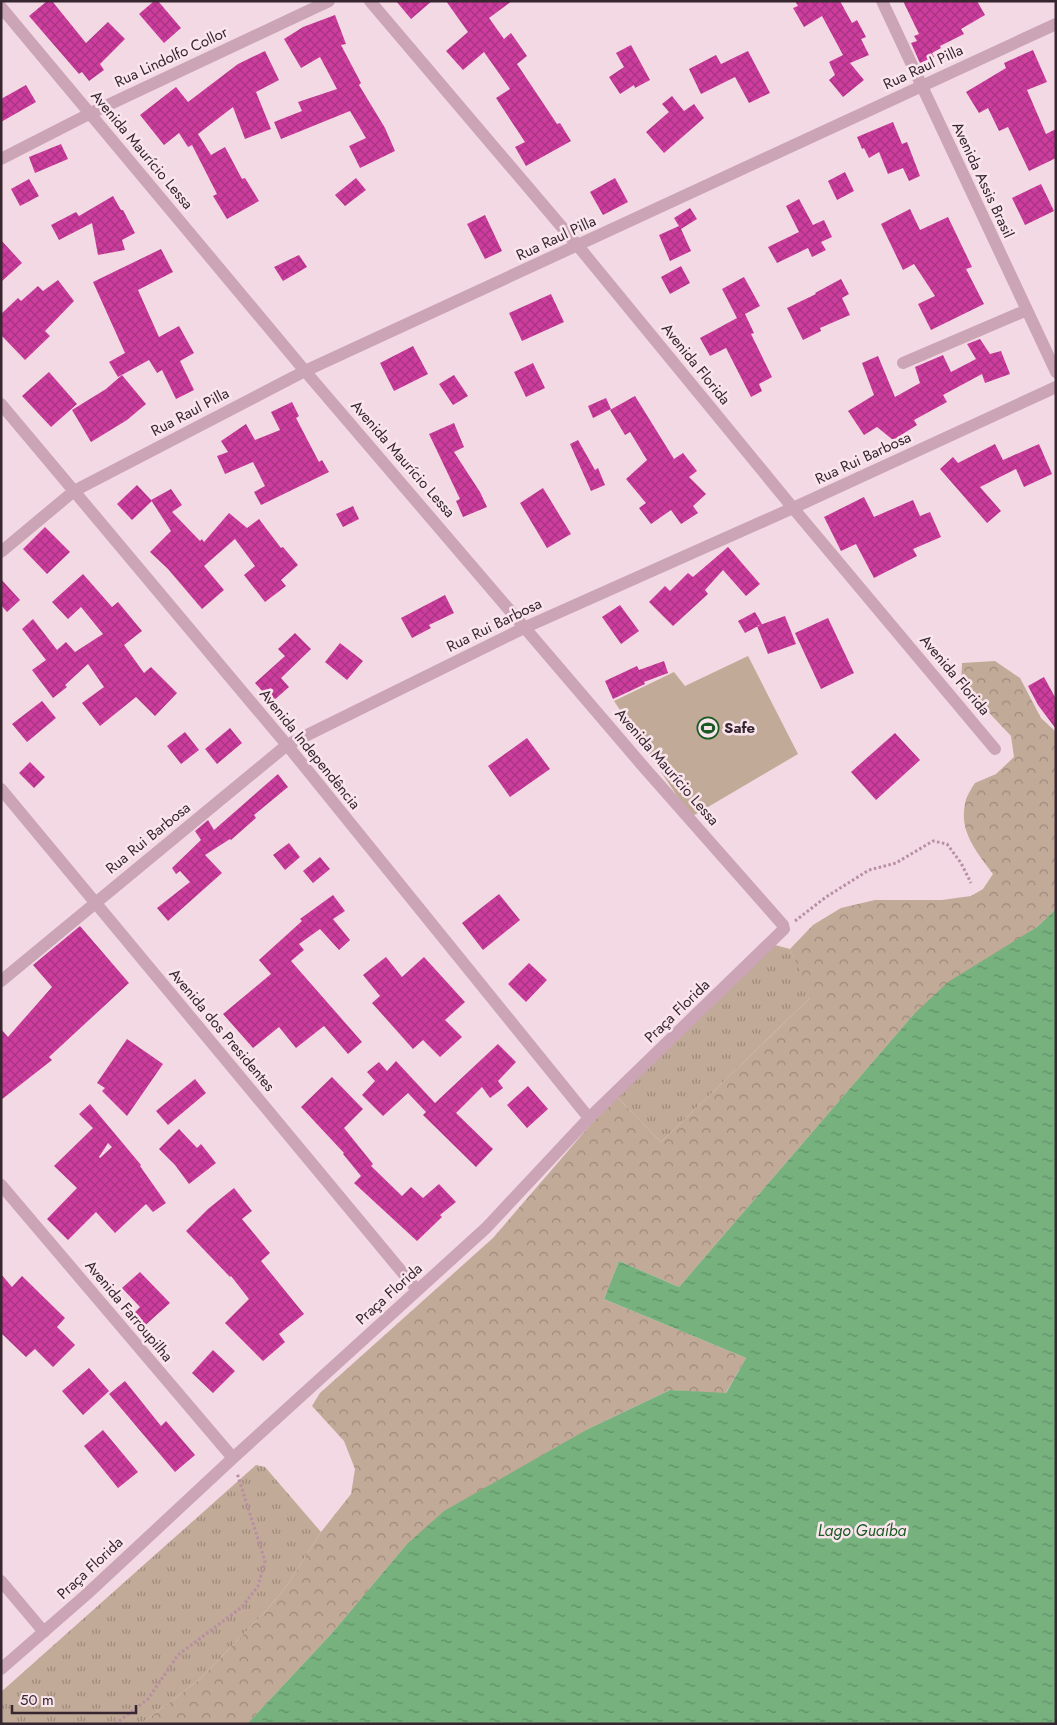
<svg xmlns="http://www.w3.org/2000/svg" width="1057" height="1725" viewBox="0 0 1057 1725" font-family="Jost,sans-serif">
<defs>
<pattern id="forest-crowns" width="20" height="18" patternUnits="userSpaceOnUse" patternTransform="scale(1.25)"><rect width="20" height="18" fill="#c2aa98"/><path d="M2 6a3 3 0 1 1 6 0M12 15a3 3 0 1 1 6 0" fill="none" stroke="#9e8a7c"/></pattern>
<pattern id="park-tufts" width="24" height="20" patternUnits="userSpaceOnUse" patternTransform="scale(1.25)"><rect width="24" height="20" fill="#c2aa98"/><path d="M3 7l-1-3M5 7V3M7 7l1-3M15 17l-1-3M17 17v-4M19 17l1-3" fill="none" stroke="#9e8a7c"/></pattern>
<pattern id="water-ripples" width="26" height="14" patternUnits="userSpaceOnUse" patternTransform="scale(1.25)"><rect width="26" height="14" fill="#76b17e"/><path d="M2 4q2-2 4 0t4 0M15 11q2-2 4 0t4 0" fill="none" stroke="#629068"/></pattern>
<pattern id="building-cross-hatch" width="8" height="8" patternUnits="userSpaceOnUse" patternTransform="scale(1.25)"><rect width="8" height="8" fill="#cd3d9e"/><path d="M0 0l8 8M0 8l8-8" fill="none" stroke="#a73381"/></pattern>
</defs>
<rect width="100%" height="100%" fill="#f3d9e3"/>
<path fill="#c2aa98" d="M748 656 798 754 691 817 614 701 674 672 685 686Z"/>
<path fill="url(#forest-crowns)" d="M995 661 1020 678 1041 718 1056 732V909L1037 927 913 1015 679 1287 619 1261 604 1299 746 1358 725 1394 670 1390 588 1429 406 1545 332 1633 247 1724H141L200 1679 266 1611 288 1584 321 1532 351 1494 355 1469 344 1441 312 1406 320 1393 493 1238 592 1123 617 1097 661 1142 810 998 790 949 813 925 841 908 875 900H942L971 896 983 889 993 874C977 852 959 832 965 804 966 797 971 789 975 783L996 774 1014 757 1011 736 961 683 962 663Z"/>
<path fill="url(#park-tufts)" d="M775 945 790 949 811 997 661 1142 617 1097Z
M256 1465 265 1467 321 1532 288 1584 266 1611 200 1679 141 1724H1V1692Z"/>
<path fill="url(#water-ripples)" d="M1056 909V1724H247L332 1633 406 1545 444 1511 588 1429 670 1390 726 1393 746 1358 604 1299 619 1261 679 1287 913 1015 948 982 1037 927Z"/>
<path fill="url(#building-cross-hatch)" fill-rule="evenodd" d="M47 1H52L86 43 108 22 125 39 100 64 104 70 89 81 82 72 79 74 29 16Z
M154 1H158L181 28 164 43 139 14Z
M396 1H432L411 19Z
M446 1H512L489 18 504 39 511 33 527 56 517 64 557 124 560 123 571 141 526 166 515 147 525 142 496 98 510 89 484 52 463 70 446 51 468 32Z
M795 1H840L852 23 857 20 866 37 861 39 869 55 850 63 864 80 843 97 829 80 835 75 829 62 843 55 822 16 804 27 793 8 798 6Z
M903 1H977L985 15 961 29 964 34 940 46 941 48 932 53 934 57 920 63 911 43 917 41 914 36 919 34Z
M335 15 346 44 341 45 361 83 359 85 385 128 395 151 360 168 349 146 366 138 350 111 281 139 274 122 302 111 298 102 337 89 320 57 301 68 284 39 303 27Z
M631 45 650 80 635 88 634 85 620 94 609 77 624 67 616 53Z
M1033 50 1047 82 1027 90 1046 134 1056 129V158L1029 171 1008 127 999 131 988 108 979 113 966 92 1006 68 1004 63Z
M265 51 279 80 256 92 271 129 245 139 233 107 198 134 211 155 225 147 242 179 245 178 259 201 227 219 213 196 217 194 192 145 188 147 179 133 164 145 140 115 176 87 188 102 238 64Z
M748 51 770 93 749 103 735 77 701 94 689 69 716 55 721 64Z
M26 85 36 102 1 122V99Z
M672 96 684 111 694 104 704 118 664 153 646 132 669 112 662 104Z
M893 122 902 144 907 142 920 176 909 181 903 168 888 174 879 152 869 158 864 148 862 149 857 137Z
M61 144 68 159 35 173 29 157Z
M845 172 854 191 837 200 828 181Z
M356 178 366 190 345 206 335 195Z
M615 178 628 202 603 215 590 192Z
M29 179 39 196 20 206 11 189Z
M1041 184 1054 211 1025 225 1012 198Z
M113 196 121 210H123L135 233 122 240 125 250 98 255 92 223 59 240 51 225 76 212 79 216Z
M799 199 813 225 824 220 832 237 821 242 826 250 812 257 808 248 777 263 768 247 799 232 786 206Z
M690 208 697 219 681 229 691 251 670 261 659 235 679 226 674 218Z
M910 209 920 230 948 217 972 267 966 269 984 304 931 330 918 304 935 296 914 264 903 270 881 224Z
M485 215 502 251 485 259 467 224Z
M1 240 22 263 1 282Z
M161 249 173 272 138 290 159 337 179 326 194 353 180 361 194 390 176 399 162 370 157 373 149 360 118 377 109 362 125 353 93 282Z
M299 255 307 267 283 281 274 267Z
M681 266 690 283 670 294 661 277Z
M744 277 760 306 745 314 754 333 751 334 772 377 759 384 762 391 751 397 726 348 710 356 700 338 737 318 722 289Z
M841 279 849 294 842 298 850 315 820 328 821 331 803 340 787 308 816 294 815 293Z
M58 280 74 301 45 331 50 336 25 360 1 335V314L18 298 21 301 38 286 43 291Z
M551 294 564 322 522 341 509 313Z
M980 339 990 354 1001 351 1010 374 985 383 982 374 943 395 947 402 914 420 917 425 893 440 877 427 864 435 848 411 874 395 862 363 878 356 895 397 920 383 915 367 943 355 951 372 976 359 967 344Z
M413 346 428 374 394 391 380 363Z
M533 363 545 388 526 397 514 372Z
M49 372 77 404 51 427 22 396Z
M122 375 146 404 127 420 91 442 72 410 106 389Z
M454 375 468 396 453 405 439 384Z
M635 396 674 459 683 453 697 471 689 477 706 494 693 506 698 513 681 524 671 510 651 524 639 508 646 503 626 479 647 460 630 432 625 435 610 410Z
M606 398 611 409 593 418 588 406Z
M292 402 299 416 296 418 319 462 322 460 329 472 261 505 254 492 265 486 253 462 225 474 217 456 228 452 221 441 246 424 255 440 280 430 271 412Z
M454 423 464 447 454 452 480 492 487 507 463 517 456 501 460 499 429 434Z
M578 440 595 470 598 468 605 485 591 491 570 444Z
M995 444 1003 460 1039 444 1052 474 1024 487 1016 469 980 487 1001 511 987 523 940 469 953 457 958 463Z
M137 485 152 501 132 520 117 504Z
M543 488 571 534 547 548 520 503Z
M171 489 182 505 172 512 200 541 202 539 204 542 229 513 247 528 259 519 281 548 283 547 298 565 281 580 286 586 265 602 244 575 255 566 235 539 204 566 224 590 202 609 168 569 150 552 171 531 151 500Z
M864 497 874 517 913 500 920 516 930 512 941 537 913 549 917 556 874 578 856 544 841 551 824 517Z
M353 506 359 519 343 527 336 514Z
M45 527 70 552 47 574 23 549Z
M728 547 760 584 746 596 723 570 705 590 708 594 673 626 649 602 665 586 670 591 688 573 693 577Z
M83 574 112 607 118 602 142 631 124 645 144 673 151 667 177 693 155 716 136 697 100 726 82 703 104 687 88 664 65 685 67 687 53 698 32 670 46 660 22 629 33 619 57 650 66 642 75 652 103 634 81 607 68 619 52 602Z
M1 579 20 600 7 612 1 605Z
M445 595 454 613 429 625 431 628 412 638 401 618Z
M620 605 639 631 621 644 602 617Z
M755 612 762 624 745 633 738 621Z
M785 616 796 644 768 654 757 626Z
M828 618 854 673 821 689 795 633Z
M295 633 311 649 281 678 289 687 272 702 255 683 285 656 278 649Z
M340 643 363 661 347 680 325 662Z
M664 661 668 673 644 682 645 684 613 699 605 681 637 666 639 670Z
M1044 677 1056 699V729L1038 705 1028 686Z
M42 701 56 718 27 742 12 724Z
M230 728 242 743 217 764 205 749Z
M185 732 199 750 181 764 167 746Z
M895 733 920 760 876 800 851 772Z
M527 738 550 769 510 797 488 766Z
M30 762 45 777 34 788 19 773Z
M278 774 288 787 254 815 256 818 231 840 230 839 205 855 222 873 168 921 157 908 190 882 180 871 176 874 172 868 201 840 195 831 208 820 214 830Z
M289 843 300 857 285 870 273 855Z
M320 857 330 869 313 883 303 871Z
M499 894 520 920 483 950 462 923Z
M333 895 345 911 333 919 350 940 339 950 320 929 299 944 304 950 291 961 362 1042 348 1054 324 1026 296 1048 279 1027 253 1048 223 1014 271 974 259 960 302 921 300 919Z
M80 926 129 983 49 1057 52 1060 1 1100V1029L8 1037 52 987 33 965Z
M386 957 402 977 424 957 465 1002 445 1020 462 1037 440 1057 423 1040 413 1049 372 1003 380 996 363 975Z
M529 963 547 980 526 1002 508 984Z
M127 1039 163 1064 127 1116 102 1091 105 1088 97 1083Z
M498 1044 516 1062 498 1081 503 1088 490 1098 482 1087 456 1113 493 1149 476 1167 423 1115 426 1112 408 1093 383 1116 362 1095 375 1081 367 1072 379 1062 387 1071 396 1061 435 1103Z
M332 1077 363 1109 344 1128 373 1164 371 1166 402 1196 411 1187 423 1198 439 1184 456 1202 440 1215 442 1217 417 1241 354 1183 361 1176 343 1154 344 1153 301 1107Z
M195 1079 206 1093 168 1125 156 1111Z
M528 1086 548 1109 527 1128 507 1105Z
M90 1104 141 1165 140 1166 166 1203 153 1212 146 1204 115 1233 96 1212 68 1240 47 1219 77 1188 54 1166 93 1128 79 1114ZM108 1143 112 1147 100 1158 99 1157Z
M179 1129 197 1148 201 1144 216 1163 189 1184 175 1165 159 1149Z
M234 1188 252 1211 242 1219 270 1253 261 1261 304 1314 279 1334 285 1342 263 1361 225 1323 249 1299 231 1276 230 1277 186 1231 208 1209Z
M140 1272 170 1303 141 1329 130 1317 140 1307 122 1288Z
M1 1274 12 1287 22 1276 65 1318 57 1327 75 1345 53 1367 35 1349 26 1357 1 1333Z
M213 1350 235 1371 213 1393 192 1373Z
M89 1368 109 1391 83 1415 62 1391Z
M125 1381 161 1426 166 1421 195 1455 175 1472 109 1394Z
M103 1430 138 1472 118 1488 84 1446Z"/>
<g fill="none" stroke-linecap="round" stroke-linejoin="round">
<path stroke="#b78ea2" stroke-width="3" stroke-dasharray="2.5 2.5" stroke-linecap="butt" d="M795 921 826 897 869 870 896 863 933 841 947 844 961 863 971 883
M115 1724 148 1699 178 1655 242 1607 258 1586 265 1561 237 1473"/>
<path stroke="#cba4b6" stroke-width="12" d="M370 1 578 246 793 508 995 749
M882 1 1056 372
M1 7 305 371 642 765 783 925 784 929 589 1118 486 1228 233 1458 87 1594 1 1669
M1 159 91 113 329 1
M903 363 1027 310
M1 404 287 745 589 1118
M1 552 74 491 305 371 1056 24
M1 789 417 1290
M1 981 287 745 526 627 793 508 1056 387
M1 1185 233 1458
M1 1581 44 1632"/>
</g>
<defs>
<g id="stadium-ring" transform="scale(1.125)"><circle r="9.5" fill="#fae5ed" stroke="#1a5a23" stroke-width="1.5"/><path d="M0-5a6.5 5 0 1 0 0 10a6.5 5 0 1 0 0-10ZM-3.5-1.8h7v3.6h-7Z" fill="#1a5a23"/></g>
</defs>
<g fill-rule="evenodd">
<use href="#stadium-ring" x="708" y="728"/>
</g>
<g text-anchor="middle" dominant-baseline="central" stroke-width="5" stroke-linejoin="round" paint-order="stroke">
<g font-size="15" fill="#362630" stroke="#fae5ed">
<text transform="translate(171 57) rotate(-25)">Rua Lindolfo Collor</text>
<text transform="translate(923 67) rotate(-25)">Rua Raul Pilla</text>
<text transform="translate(142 150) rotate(50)">Avenida Maurício Lessa</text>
<text transform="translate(983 180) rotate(65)">Avenida Assis Brasil</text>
<text transform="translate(556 238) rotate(-25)">Rua Raul Pilla</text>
<text transform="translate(696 364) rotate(51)">Avenida Florida</text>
<text transform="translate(190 412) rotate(-28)">Rua Raul Pilla</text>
<text transform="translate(863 458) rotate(-25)">Rua Rui Barbosa</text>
<text transform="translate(403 459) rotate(49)">Avenida Maurício Lessa</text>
<text transform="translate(494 625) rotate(-26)">Rua Rui Barbosa</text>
<text transform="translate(955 675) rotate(50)">Avenida Florida</text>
<text transform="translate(310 749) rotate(51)">Avenida Independência</text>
<text transform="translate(667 767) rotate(49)">Avenida Maurício Lessa</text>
<text transform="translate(148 838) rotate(-39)">Rua Rui Barbosa</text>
<text transform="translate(677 1011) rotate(-44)">Praça Florida</text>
<text transform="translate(222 1030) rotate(50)">Avenida dos Presidentes</text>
<text transform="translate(389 1294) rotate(-42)">Praça Florida</text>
<text transform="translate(129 1311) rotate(50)">Avenida Farroupilha</text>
<text transform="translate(90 1568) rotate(-43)">Praça Florida</text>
</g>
<g font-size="15" font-weight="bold" fill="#362630" stroke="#fae5ed" text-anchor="start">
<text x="724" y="728">Safe</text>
</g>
<g font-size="16" font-style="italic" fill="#1a5a23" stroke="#fae5ed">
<text x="862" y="1530">Lago Guaíba</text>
</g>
</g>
<rect width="1057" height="1725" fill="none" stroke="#362630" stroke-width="5"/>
<path d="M12 1705v8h124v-8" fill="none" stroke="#362630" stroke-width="2.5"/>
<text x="20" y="1705" font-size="15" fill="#362630" stroke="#fae5ed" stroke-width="4" paint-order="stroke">50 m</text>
</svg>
